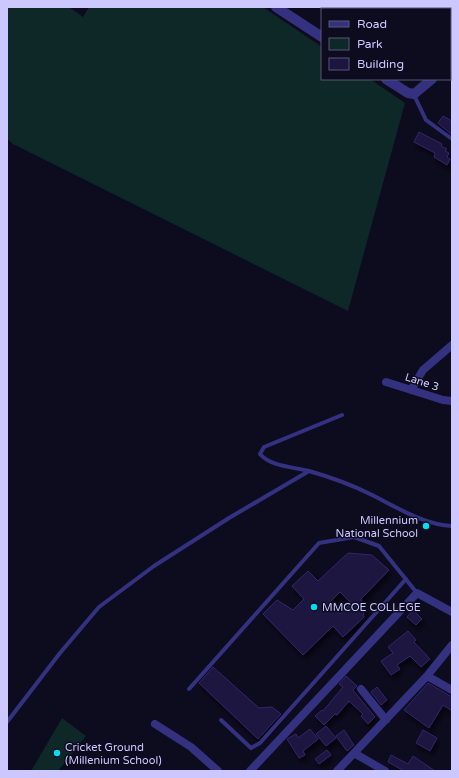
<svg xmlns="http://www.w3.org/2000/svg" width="459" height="778" viewBox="0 0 459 778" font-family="'Varela Round',sans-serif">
<defs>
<filter id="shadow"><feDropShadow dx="2.5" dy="4.5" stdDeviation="2" flood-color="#0009"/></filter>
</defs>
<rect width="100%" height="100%" fill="#0d0b1e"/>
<path fill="#0d2827" d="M7 7H69L83 17 89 7H263L322 47V79H370L405 103 348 311 13 144 7 139Z
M62 718 86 736 58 771H31Z"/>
<path fill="#1d1540" stroke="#33266d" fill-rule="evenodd" filter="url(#shadow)" d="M443 116 452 121V135L438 123Z
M419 132 442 144 441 146 447 149 445 151 449 153 447 157 450 159 447 165 434 157 435 153 414 142Z
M348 553 372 555 389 570 361 599 364 617 343 637 333 626 303 655 263 614 277 600 293 610 304 599 292 586 308 571 318 581ZM340 592 351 603 340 614 329 603Z
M413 610 422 619 416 625 407 617Z
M408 631 416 640 414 642 430 659 421 667 410 656 397 665 400 669 391 675 381 661 393 653 388 647Z
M213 667 259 708 272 707 281 714 258 739 199 683Z
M346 676 357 686 353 690 375 717 368 724 361 716 363 714 349 701 337 715 335 714 324 725 315 716 322 710 323 711 343 687 339 684Z
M428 683 452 697V711L443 705 429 728 404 710Z
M377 687 387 700 381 705 371 692Z
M326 726 336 738 326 746 316 734Z
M310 729 318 739 303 751 305 755 299 758 287 739 296 734 298 738Z
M344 730 354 745 347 751 336 736Z
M423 730 437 738 430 751 416 743Z
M327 750 331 755 319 764 315 759Z
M391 755 408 764 413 756 435 771H404L388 762Z"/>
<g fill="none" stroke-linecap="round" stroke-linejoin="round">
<path stroke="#343280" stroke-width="4" d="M433 9 435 7
M414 95 426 120 452 139
M309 471C330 477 350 484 370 494 395 506 423 525 452 526
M189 689 319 543 354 537 379 546 417 593
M221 720 251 748 260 743 406 579
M7 722 60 653 99 607 154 566 229 518 309 471C294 467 271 467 260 454L264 447 342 415"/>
<path stroke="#343280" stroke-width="8" d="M386 382 443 400 452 401
M411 390 423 370 452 345
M427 676 452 690
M361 689 386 720
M155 724 191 747 218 771
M354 753 385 771
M250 771 417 593 452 612
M337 771 427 676 452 645"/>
<path stroke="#343280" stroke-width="10" d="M276 7 322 37
M450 62 452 61
M386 79 408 93 414 94 432 79"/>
</g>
<g fill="#00dff2" stroke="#0d0b1e" stroke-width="1.5">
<circle cx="426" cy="526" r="4"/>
<circle cx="314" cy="607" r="4"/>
<circle cx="57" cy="753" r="4"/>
</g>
<g text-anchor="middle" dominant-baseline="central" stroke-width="3" stroke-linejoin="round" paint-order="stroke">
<g font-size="11" fill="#cdc7ff" stroke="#0d0b1e">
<text transform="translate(422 382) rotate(18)">Lane 3</text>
</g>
<g font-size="11" fill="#cdc7ff" stroke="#0d0b1e" text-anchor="start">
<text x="418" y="520" text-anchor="end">Millennium<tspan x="418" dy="13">National School</tspan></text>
<text x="322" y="607">MMCOE COLLEGE</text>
<text x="65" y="747">Cricket Ground<tspan x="65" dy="13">(Millenium School)</tspan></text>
</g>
</g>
<rect width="459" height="778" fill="none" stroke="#cdc7ff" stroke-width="16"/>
<rect x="321" y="8" width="130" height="72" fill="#0d0b1e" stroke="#5a5678"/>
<rect x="329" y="21" width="20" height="6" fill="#343280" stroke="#5a5678"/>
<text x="357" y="28" font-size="12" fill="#cdc7ff">Road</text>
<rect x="329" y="38" width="20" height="12" fill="#0d2827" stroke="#5a5678"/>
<text x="357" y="48" font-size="12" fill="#cdc7ff">Park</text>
<rect x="329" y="58" width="20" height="12" fill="#1d1540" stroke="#5a5678"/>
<text x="357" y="68" font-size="12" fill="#cdc7ff">Building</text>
</svg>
